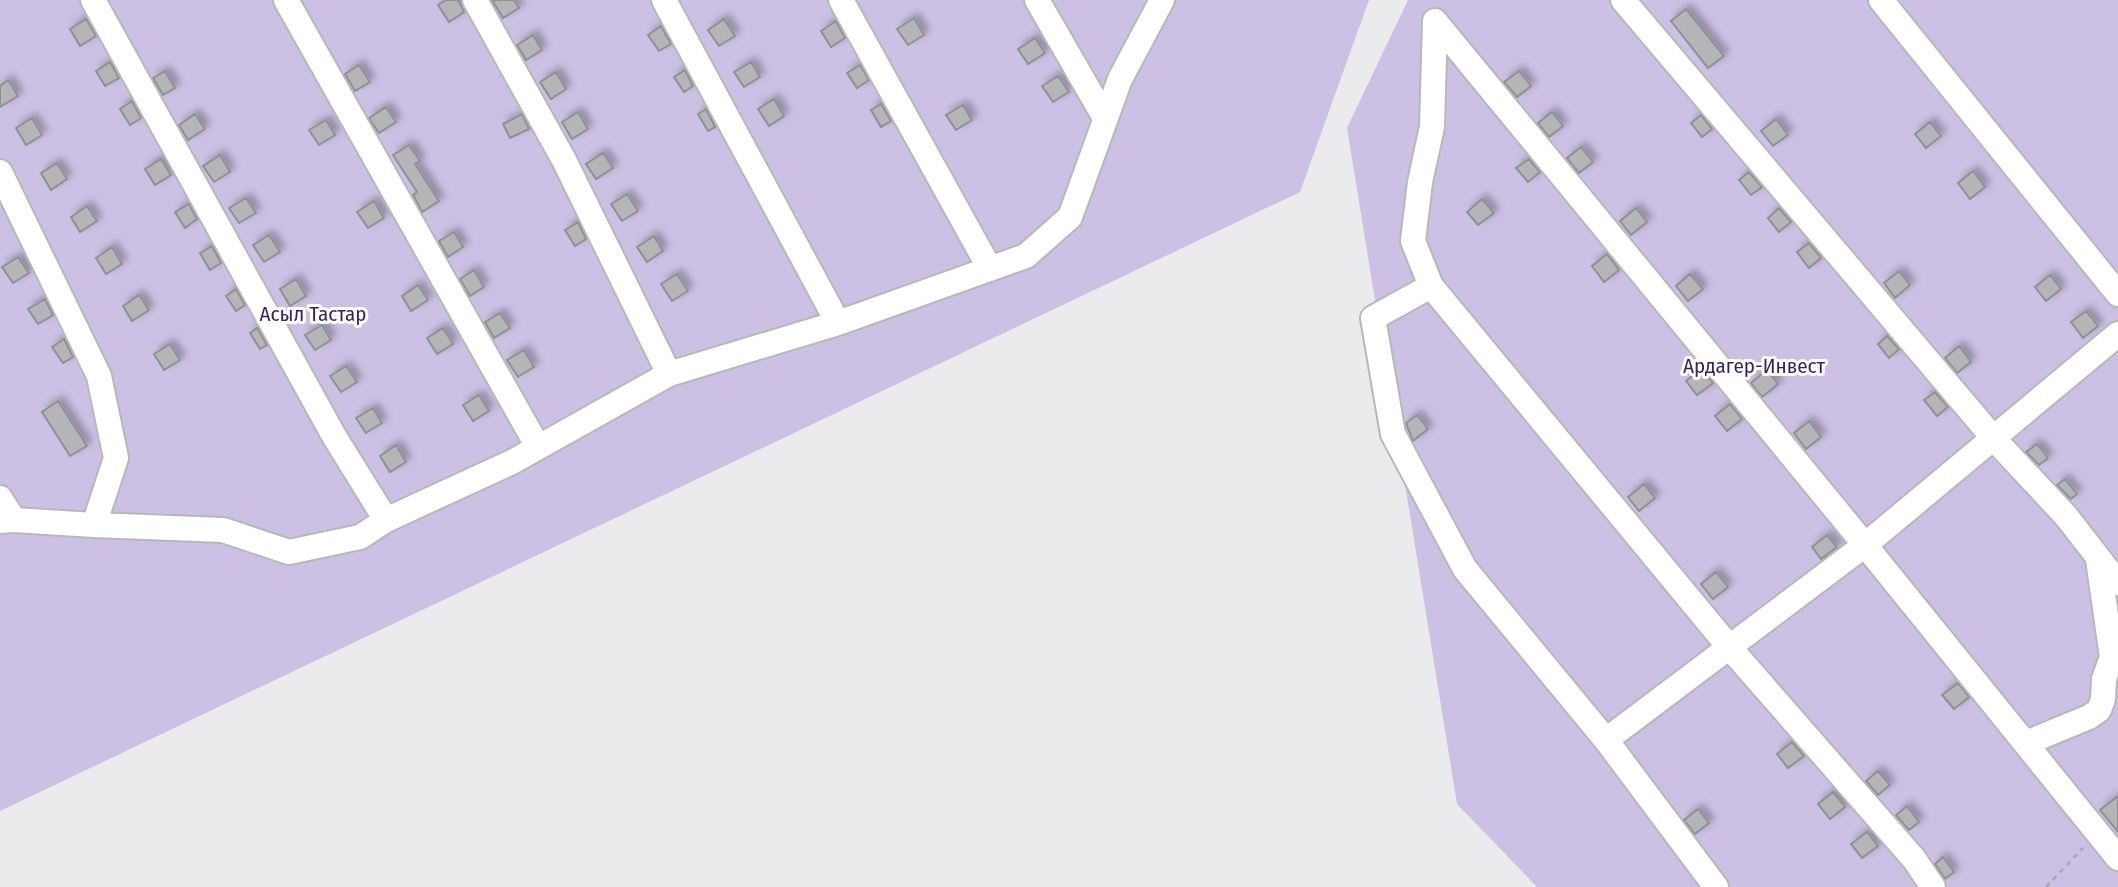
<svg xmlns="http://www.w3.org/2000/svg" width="2118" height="887" viewBox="0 0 2118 887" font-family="'Fira Sans Condensed',sans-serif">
<defs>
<filter id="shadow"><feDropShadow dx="5" dy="-5" stdDeviation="3.5" flood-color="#0004"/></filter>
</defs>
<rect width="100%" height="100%" fill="#ebeaed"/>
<path fill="#ccc1e4" d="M0 0H1369L1300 192 0 811Z
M1408 0H2118V887H1537L1457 804 1347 128Z"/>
<path fill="#b5b4b7" stroke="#909093" stroke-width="2" filter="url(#shadow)" d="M446 0H458L464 12 449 22 438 5Z
M492 0H514L519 8 503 18Z
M1686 9 1724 56 1708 68 1671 21Z
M914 18 924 35 908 45 897 29Z
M86 19 96 36 80 46 70 29Z
M724 19 735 36 719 46 708 30Z
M836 21 845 38 831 47 821 31Z
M661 26 671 44 659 51 648 35Z
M533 35 542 50 526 60 517 45Z
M1035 38 1045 53 1028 64 1018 49Z
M110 62 119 78 105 86 96 71Z
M751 62 760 77 744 87 734 72Z
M359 65 370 82 355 91 345 74Z
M860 65 869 80 857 88 847 73Z
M685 70 693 86 684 92 674 77Z
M165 71 175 88 163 95 153 78Z
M1519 71 1531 86 1517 97 1504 82Z
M556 72 566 89 551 99 540 82Z
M1058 76 1069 92 1053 102 1042 86Z
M8 80 18 96 0 107V86Z
M774 99 784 116 769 126 758 109Z
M132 101 141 118 130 125 120 109Z
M881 104 891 121 881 127 871 110Z
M963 105 972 120 956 130 946 115Z
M386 107 396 122 379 133 369 118Z
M706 109 715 127 708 131 698 114Z
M578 112 588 129 572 139 562 122Z
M1552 112 1563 126 1549 137 1538 123Z
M195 114 205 129 188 140 179 125Z
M522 114 529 129 510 138 503 124Z
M1701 115 1712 129 1702 137 1691 123Z
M32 118 42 135 26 145 16 128Z
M1776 119 1788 135 1773 146 1761 131Z
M326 120 335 135 319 145 309 130Z
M1930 122 1941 136 1926 148 1915 134Z
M409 145 420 161 415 164 439 201 422 212 413 195 417 192 393 155Z
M1581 147 1593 162 1579 173 1567 158Z
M603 153 613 168 596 179 586 164Z
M220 155 230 172 214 182 203 166Z
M161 159 171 175 155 185 145 169Z
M1529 159 1540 172 1528 182 1516 168Z
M57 163 67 179 51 190 41 173Z
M1973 171 1985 187 1970 199 1958 183Z
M1749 172 1762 187 1751 195 1739 180Z
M627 194 638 211 622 221 611 204Z
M246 198 256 213 239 223 229 208Z
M1482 199 1494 213 1478 225 1467 212Z
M374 201 384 218 368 228 357 212Z
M189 204 197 219 185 228 175 212Z
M87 206 97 221 80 232 71 217Z
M1636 208 1647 222 1631 235 1620 221Z
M1779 208 1791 222 1779 232 1768 218Z
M578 222 586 239 575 246 565 230Z
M454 232 463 247 448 257 439 241Z
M269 235 280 252 264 262 253 245Z
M654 236 663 251 647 262 637 247Z
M1809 243 1821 258 1809 268 1797 252Z
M212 246 221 263 210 270 200 253Z
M112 247 122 264 106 274 96 258Z
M1607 254 1619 270 1604 282 1592 266Z
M18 257 29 273 13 283 2 267Z
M474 270 484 287 470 296 460 279Z
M1899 271 1910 285 1895 298 1884 283Z
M677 274 688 291 672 301 661 284Z
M1690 274 1703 289 1688 301 1676 286Z
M2050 275 2061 289 2046 301 2035 287Z
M296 279 306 296 290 306 280 289Z
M418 285 428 300 411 311 402 296Z
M236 289 245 305 236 311 226 296Z
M139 295 149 310 132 321 123 306Z
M45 299 53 315 38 324 28 309Z
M2086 311 2098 326 2083 338 2071 322Z
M500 313 510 328 494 338 485 322Z
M322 325 331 340 315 350 305 335Z
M257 328 267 345 260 349 250 333Z
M443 328 453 344 437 354 427 338Z
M1887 336 1899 349 1889 358 1878 344Z
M64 339 73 357 63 363 52 347Z
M170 344 180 360 164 370 154 354Z
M1959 346 1971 362 1957 373 1945 358Z
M524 350 534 367 518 377 507 360Z
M346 366 357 382 341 392 330 376Z
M1701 369 1713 383 1697 395 1686 381Z
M1767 370 1778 384 1762 397 1751 383Z
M1935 392 1948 407 1937 416 1924 400Z
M479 395 489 411 473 421 463 405Z
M58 401 87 446 70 456 42 412Z
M1730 404 1742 419 1727 431 1715 416Z
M373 408 382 423 366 433 356 418Z
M1417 415 1428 429 1413 441 1406 423Z
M1809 421 1821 437 1806 449 1794 433Z
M2037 444 2048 458 2039 465 2026 452Z
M396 445 406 462 390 472 380 456Z
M2065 479 2077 494 2071 499 2057 485Z
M1644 484 1655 498 1639 511 1628 497Z
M1827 535 1837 547 1821 559 1812 547Z
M1716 572 1728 587 1713 599 1701 584Z
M1958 683 1969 697 1954 709 1942 695Z
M1792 742 1804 756 1788 768 1777 754Z
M1878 771 1890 785 1878 795 1866 781Z
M1833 792 1845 807 1830 819 1818 804Z
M2118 796V832L2100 810Z
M1907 806 1919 822 1909 830 1896 815Z
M1698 809 1709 823 1695 834 1684 820Z
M1867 832 1878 846 1862 858 1851 844Z
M1943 857 1954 872 1945 879 1935 864Z"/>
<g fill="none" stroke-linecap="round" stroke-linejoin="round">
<g stroke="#b8b7ba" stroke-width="28">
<path id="minor" d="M93 0 334 436 386 520 360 537 289 552 223 530 94 525
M286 0 538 447
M475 0 564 160 669 374
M664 0 838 323
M841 0 990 269
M1037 0 1105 118
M1623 0 1995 440 2066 516 2118 583
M1881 0 2118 294
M0 172 99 376 116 458 94 525 14 520
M1431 286 1373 318 1393 434 1465 569 1606 740 1716 887
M0 498 14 520 0 521
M386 520 512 462 669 374 838 323 1026 256 1070 217 1120 79 1162 0
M1606 740 1865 545 2118 334
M2026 743 2089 717 2099 710 2103 699 2104 679 2112 657 2098 559
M1933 887 1914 859 1730 648 1431 286 1413 241 1420 182 1432 127 1435 21 1865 545 2118 858"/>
</g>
<path stroke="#a9a8ab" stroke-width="2.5" stroke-dasharray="5 5" stroke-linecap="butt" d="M2046 887 2083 848"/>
<use href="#minor" stroke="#fff" stroke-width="24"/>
</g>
<g text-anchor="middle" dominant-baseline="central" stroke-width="6" stroke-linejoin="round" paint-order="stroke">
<g font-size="21" fill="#391f5d" stroke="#fff">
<text x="313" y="314">Асыл Тастар</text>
<text x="1754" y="366">Ардагер-Инвест</text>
</g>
</g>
</svg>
